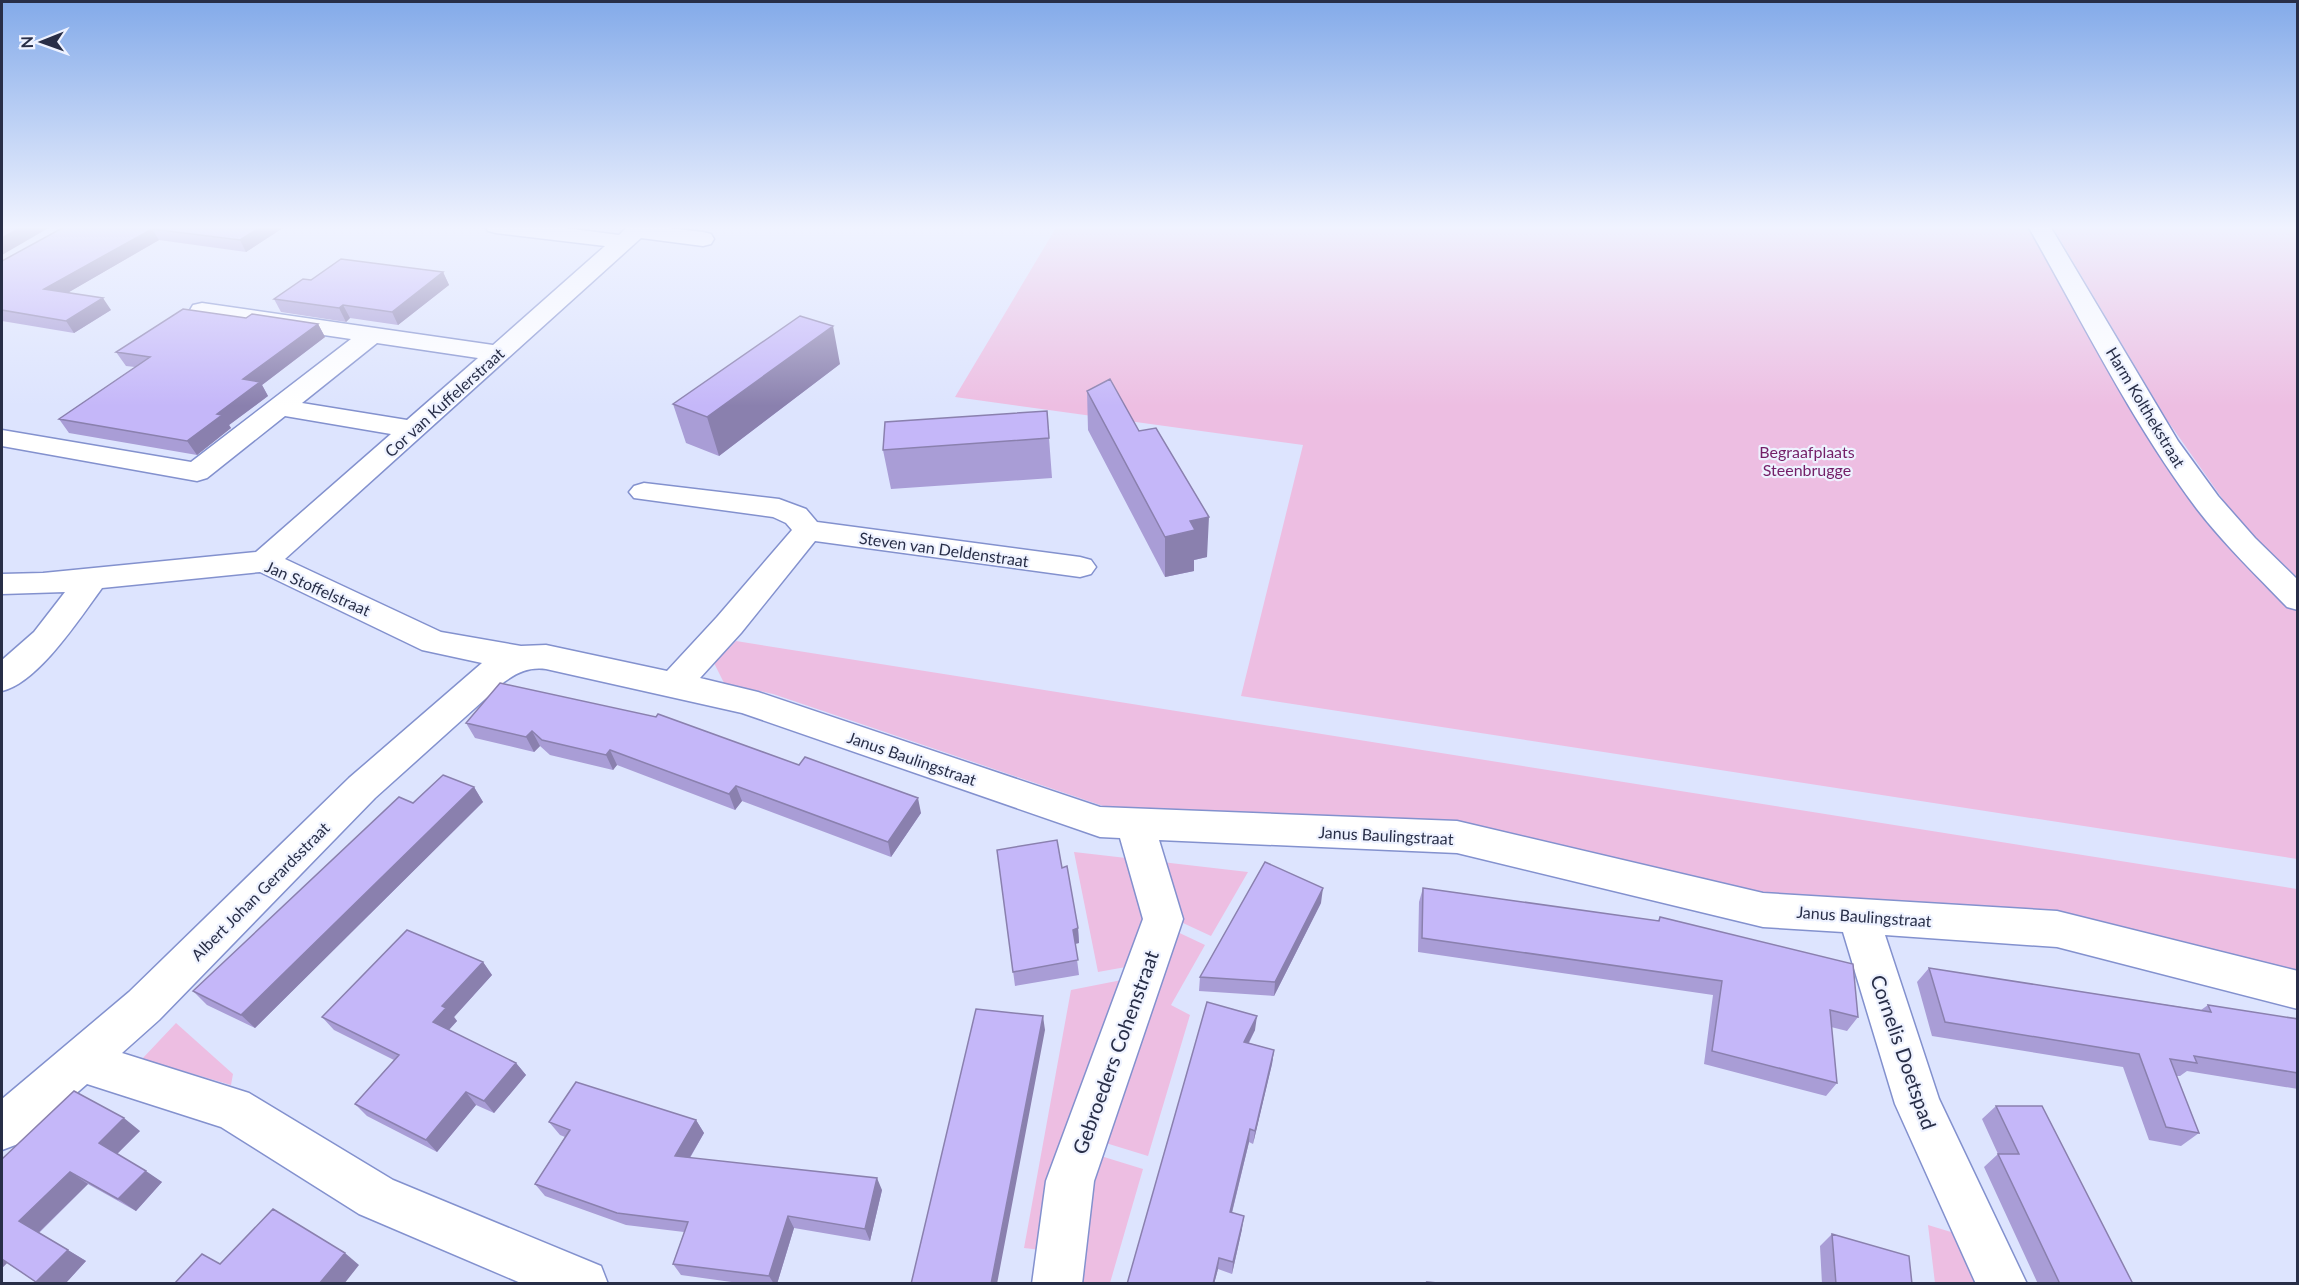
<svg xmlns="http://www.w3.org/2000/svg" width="2299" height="1285" viewBox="0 0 2299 1285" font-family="Lato,sans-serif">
<rect width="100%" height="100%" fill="#dde4fe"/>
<path fill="#edbee2" d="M1057 226H2029L2234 550 2297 610V859L1241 696 1303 445 955 397Z
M2052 226H2297V577L2238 521 2167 420Z
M736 641 2297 889V973L1765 894 1454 821 1106 807 773 694 724 683 714 663Z
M1074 852 1135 859 1153 920 1137 965 1098 972Z
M1153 861 1248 872 1211 936 1170 917Z
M1169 928 1205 945 1171 1005 1190 1015 1148 1156 1096 1140Z
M1132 978 1050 1251 1024 1248 1071 990Z
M176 1023 233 1074 231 1085 142 1059Z
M1091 1153 1143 1169 1110 1283 1068 1284Z
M1928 1225 1951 1232 1980 1257 1991 1283H1935Z"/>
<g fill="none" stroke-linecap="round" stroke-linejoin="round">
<g stroke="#8391ce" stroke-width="3">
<path id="minor" d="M485 226H550L619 235 628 226H651L703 232 711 234 714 239 711 244 703 246 641 238 285 559 441 632 521 646 546 645 667 671 717 617 792 530 786 523 773 517 634 498 629 492 634 486 644 483 779 499 806 509 817 522 1080 557 1091 560 1096 567 1091 574 1080 577 815 541 741 633 700 678 758 692 1100 807 1457 821 1763 893 2057 911 2298 971V1009L2057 947 1885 935 1939 1099 2027 1284H1976L1895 1104 1843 932 1763 927 1457 853 1159 840 1183 919 1094 1181 1082 1284H1032L1046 1181 1143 919 1120 838 1100 837 742 713 546 669C529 667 518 672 504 682L375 798 159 1020 122 1053 249 1093 393 1180 601 1266 608 1284H523L359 1214 221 1127 87 1084 18 1144 2 1150V1099L129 992 349 778 482 663 422 650 260 572 102 588C80 618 38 683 2 691V660L34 632 65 592 2 594V574L43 573 256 552 391 434 285 416 207 478 197 481 2 446V430L191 462 351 339 202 317 193 315 190 310 193 305 202 303 493 345 605 246 496 233 488 231ZM377 343 478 358 407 420 302 403Z
M2028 226H2050L2178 441 2218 496 2255 538 2298 580V610L2287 607C2256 575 2224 544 2197 509 2131 421 2082 321 2028 226Z"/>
</g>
<use href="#minor" fill="#fff" fill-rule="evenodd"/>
</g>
<path fill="#a99dd6" d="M66 226H286L246 252 159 240 67 293 111 310 74 333 2 321V261Z
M443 272 449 285 398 325 350 318 346 322 281 312 274 299 311 280Z
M246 318 318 324 325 337 262 385 268 396 229 425 231 428 197 455 69 433 59 419 135 367 126 366 116 352Z
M840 364 719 456 686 443 673 404Z
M1087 391 1207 557 1194 560V571L1165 577 1088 430Z
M1047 411 1052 478 891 489 883 450Z
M500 683 921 813 891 857 742 801 735 810 617 765 613 770 550 755 540 746 534 752 475 738 466 723Z
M474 787 483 802 255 1028 207 1005 193 991 413 803Z
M997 850 1062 868 1078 928 1079 943 1075 944 1079 975 1015 986Z
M1423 888 1658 921 1660 917 1858 1017 1847 1031 1831 1027 1837 1083 1826 1096 1704 1064 1713 995 1418 952 1419 902Z
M1321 903 1274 996 1199 991 1200 977Z
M483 962 492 975 454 1017 457 1021 449 1030 516 1063 526 1075 494 1113 476 1105 437 1152 367 1116 355 1104 394 1060 334 1030 322 1017Z
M1929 968 2201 1010 2208 1005 2298 1019V1089L2187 1071 2180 1076H2176L2199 1133 2181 1146 2149 1140 2123 1067 1932 1036 1917 982Z
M1207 1002 1255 1030 1249 1043 1274 1050 1272 1064 1253 1144 1249 1142 1232 1213 1242 1229 1232 1274 1218 1269 1214 1284H1127Z
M1996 1106 2133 1284H2038L1984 1167 1998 1154 1982 1119Z
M696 1120 704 1133 690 1158 882 1190 870 1241 794 1228 777 1284H746L681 1275 673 1264 684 1232 626 1225 545 1196 535 1184 565 1137 560 1135 549 1122Z
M140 1131 117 1154 162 1182 136 1211 88 1184 39 1233 86 1261 65 1284H39L7 1263 2 1268V1159Z
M1832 1234 1912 1284H1822L1820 1246Z"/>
<path fill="#8a80ae" d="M23 226H52L2 255V238Z
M262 226H286L246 252 240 240Z
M152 229 159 240 52 302 44 289Z
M443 272 449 285 398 325 392 312Z
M103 298 111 310 74 333 66 321Z
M343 305 350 318 346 322 339 308Z
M318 324 325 337 262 385 268 396 229 425 231 428 197 455 187 441 217 414 243 379Z
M833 326 840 364 719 456 707 417Z
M1209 517 1207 557 1194 560V571L1165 577V537L1190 521Z
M532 731 540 746 534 752 526 737Z
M610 750 617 765 613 770 606 755Z
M736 786 742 801 735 810 729 794Z
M474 787 483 802 255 1028 241 1015Z
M918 798 921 813 891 857 888 842Z
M1323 888 1321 903 1274 996 1275 982Z
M1078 928 1079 943 1074 944 1073 930Z
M483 962 492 975 454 1017 457 1021 444 1035 433 1022 442 1006Z
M1043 1016 1045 1030 997 1284H991Z
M1257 1016 1255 1030 1242 1055 1244 1042Z
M1274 1050 1272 1064 1253 1144 1255 1131Z
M516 1063 526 1075 494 1113 484 1101Z
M466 1092 476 1105 437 1152 426 1140Z
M124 1118 140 1131 116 1155 99 1143Z
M696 1120 704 1133 683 1169 675 1156Z
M1250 1129 1249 1142 1229 1224 1230 1212Z
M146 1171 162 1182 136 1211 118 1199Z
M70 1172 88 1184 38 1233 19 1221Z
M877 1178 882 1190 870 1241 865 1229Z
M788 1216 794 1228 777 1284H774L769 1276Z
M1244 1216 1242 1229 1232 1274 1233 1262Z
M68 1250 86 1261 65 1284H39L36 1282Z
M345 1253 359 1265 344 1284H319Z
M2 1258 8 1262 2 1268Z
M1219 1258 1218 1269 1214 1284H1213Z"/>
<path fill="#c5b7f9" stroke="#8a80ae" stroke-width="1.5" d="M2 226H23L2 238Z
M66 226H262L240 240 152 229 44 289 103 298 66 321 2 310V261Z
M341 259 443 272 392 312 343 305 339 308 274 299 303 279 311 280Z
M183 309 246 318 252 314 318 324 243 379 260 382 217 414 222 415 187 441 59 419 150 357 116 352Z
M800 316 833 326 707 417 673 404Z
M1110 379 1139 431 1156 428 1209 517 1190 521 1195 530 1165 537 1087 391Z
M1047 411 1049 438 883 450 885 422Z
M500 683 656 717 658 714 799 765 805 757 918 798 888 842 736 786 729 794 610 750 606 755 542 740 532 731 526 737 466 723Z
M443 775 474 787 241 1015 193 991 399 797 413 803Z
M1057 840 1062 868 1067 866 1078 928 1073 930 1078 960 1013 972 997 850Z
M1265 862 1323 888 1275 982 1200 977Z
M1423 888 1659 921 1660 917 1853 964 1858 1017 1830 1010 1837 1083 1712 1051 1722 981 1422 938Z
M407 930 483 962 442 1006 446 1008 433 1022 516 1063 484 1101 466 1092 426 1140 355 1104 399 1055 322 1017Z
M1929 968 2211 1012 2208 1005 2298 1019V1073L2194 1056 2197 1063 2170 1059 2199 1133 2166 1127 2139 1054 1945 1022Z
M1207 1002 1257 1016 1244 1042 1274 1050 1255 1131 1250 1129 1230 1212 1244 1216 1233 1262 1219 1258 1213 1284H1127Z
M976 1009 1043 1016 991 1284H911Z
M576 1082 696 1120 675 1156 877 1178 865 1229 788 1216 769 1276 673 1264 688 1222 617 1213 535 1184 570 1130 549 1122Z
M74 1091 124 1118 99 1143 146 1171 118 1199 70 1172 19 1221 68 1250 36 1282 2 1259V1159Z
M1996 1106H2042L2133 1284H2060L1998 1154H2019Z
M273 1209 345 1253 319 1284H174L202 1254 220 1264Z
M1832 1234 1909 1256 1912 1284H1836Z
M1427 1282 1449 1284H1428Z"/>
<linearGradient id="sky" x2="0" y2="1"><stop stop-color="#83aae9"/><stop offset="0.56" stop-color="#f0f3ff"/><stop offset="1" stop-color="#f0f3ff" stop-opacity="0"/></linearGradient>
<rect width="2299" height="406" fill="url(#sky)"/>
<g text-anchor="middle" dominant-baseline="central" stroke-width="4.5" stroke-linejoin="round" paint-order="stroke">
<g font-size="16" fill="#282e47" stroke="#eef2ff">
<text transform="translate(444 402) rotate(-42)">Cor van Kuffelerstraat</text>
<text transform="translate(2146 407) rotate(59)">Harm Kolthekstraat</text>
<text transform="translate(944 549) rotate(8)">Steven van Deldenstraat</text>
<text transform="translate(318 588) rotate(24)">Jan Stoffelstraat</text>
<text transform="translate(912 758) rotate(19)">Janus Baulingstraat</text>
<text transform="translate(1386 835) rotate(3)">Janus Baulingstraat</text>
<text transform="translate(260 891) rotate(-45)">Albert Johan Gerardsstraat</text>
<text transform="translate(1864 916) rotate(4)">Janus Baulingstraat</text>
</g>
<g font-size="16" fill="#731e67" stroke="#eef2ff">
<text x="1807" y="451">Begraafplaats<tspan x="1807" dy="18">Steenbrugge</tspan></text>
</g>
<g font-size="20" fill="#282e47" stroke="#eef2ff">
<text transform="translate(1115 1052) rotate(-70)">Gebroeders Cohenstraat</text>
<text transform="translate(1904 1052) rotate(71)">Cornelis Doetspad</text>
</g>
</g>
<rect width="2299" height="1285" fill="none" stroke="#282e47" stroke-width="6"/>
<g transform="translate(42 42) rotate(269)" stroke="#eef2ff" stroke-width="4.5" paint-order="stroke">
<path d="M0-4.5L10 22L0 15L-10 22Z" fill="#282e47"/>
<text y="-9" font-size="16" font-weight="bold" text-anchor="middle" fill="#282e47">N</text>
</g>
</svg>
